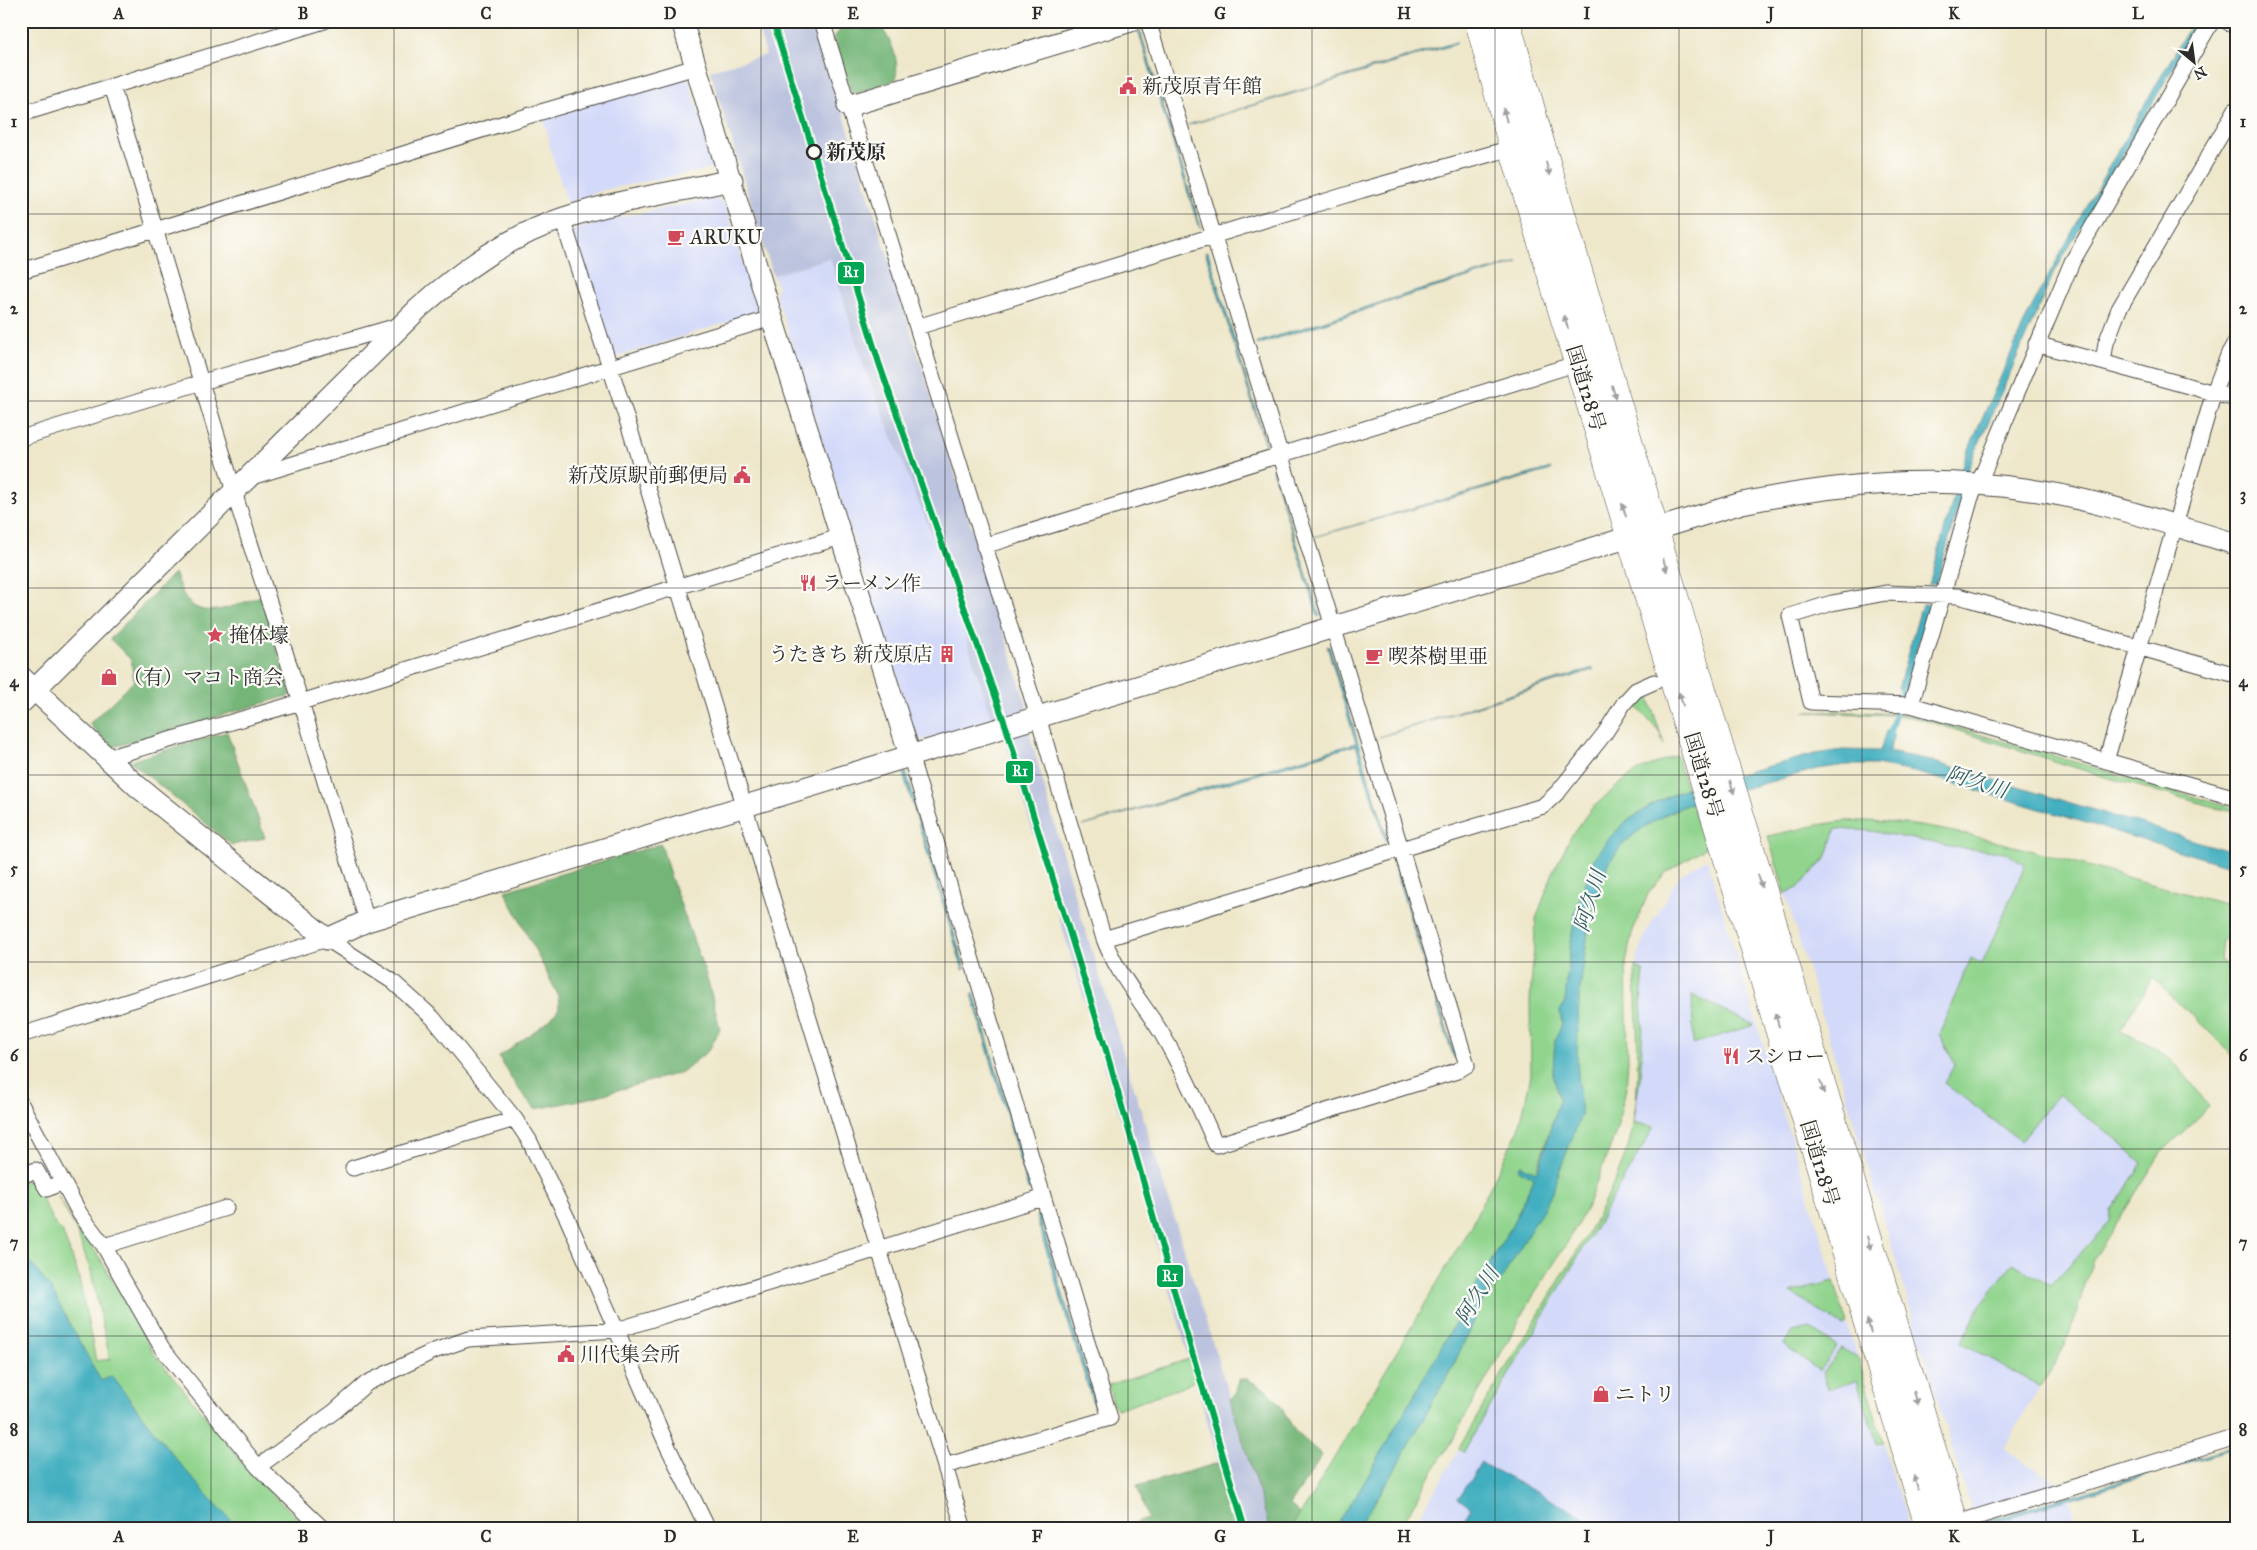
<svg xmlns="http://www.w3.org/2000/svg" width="2257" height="1550" viewBox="0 0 2257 1550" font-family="'IM FELL Great Primer','Noto Serif JP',serif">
<rect width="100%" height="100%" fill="#fdfcf7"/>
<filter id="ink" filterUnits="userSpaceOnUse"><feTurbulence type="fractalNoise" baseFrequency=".02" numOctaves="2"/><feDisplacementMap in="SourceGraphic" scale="10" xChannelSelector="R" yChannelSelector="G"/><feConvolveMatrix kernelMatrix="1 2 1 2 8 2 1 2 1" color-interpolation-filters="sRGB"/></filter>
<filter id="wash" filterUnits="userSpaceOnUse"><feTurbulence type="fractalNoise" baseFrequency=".0096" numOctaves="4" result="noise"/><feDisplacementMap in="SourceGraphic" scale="20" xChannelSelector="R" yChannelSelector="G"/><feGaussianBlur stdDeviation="1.12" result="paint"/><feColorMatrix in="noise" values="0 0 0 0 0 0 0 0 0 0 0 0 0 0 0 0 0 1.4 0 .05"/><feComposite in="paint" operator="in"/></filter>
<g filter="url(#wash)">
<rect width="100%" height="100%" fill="#eee7ca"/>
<path fill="#d3d9f9" d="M687 75 714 161 709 169 603 190 567 203 549 145 550 142 544 122 547 117Z
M711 199 719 200 726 206 758 313 613 358 571 231 607 220Z
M830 258 864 367 936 545 992 720 925 740 916 738 775 291 778 288 773 275Z
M1836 829 1871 831 1960 848 2004 852 2025 865 1982 964 1971 958 1939 1034 2057 1094 2118 1141 2142 1163 2111 1211V1221L2050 1286 2013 1263 1962 1343 2040 1386 2003 1449 2063 1486 1972 1514 1785 893 1798 888 1825 858Z
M1707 859 1909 1529H1606L1481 1464 1458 1498 1472 1508 1458 1529H1413L1458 1450 1463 1453 1653 1127 1633 1122 1640 1079 1643 1026 1641 1002 1644 972 1635 966 1646 933 1679 876Z
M2069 1499 2078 1529H1977L1976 1527Z"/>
<path fill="#bcc3de" d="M756 21H815L1027 706 1024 713 1068 873 1270 1529H1238L1123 1127 1004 737 998 721 992 720 936 545 864 367 830 258 773 275 710 70 766 55Z"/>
<path fill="#90d48d" stroke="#5e805c" d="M1647 692 1664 745 1659 731 1632 702Z
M1804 712C1841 711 1880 712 1917 716L2236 809V813L2105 777 1921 719 1897 715Z
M1677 755 1686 788 1655 803 1626 822 1611 836 1593 861 1575 913 1569 955 1565 1003 1560 1011 1562 1024 1555 1040 1553 1073 1559 1100 1536 1173 1521 1165 1519 1169 1534 1177 1512 1226 1497 1250 1361 1488 1334 1529H1290L1307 1504 1469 1229 1519 1129 1531 1075 1530 1001 1536 919 1553 872 1571 836 1591 809 1627 778 1642 769Z
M1691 803 1705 848 1666 872 1648 894 1632 933 1626 963 1628 1060 1626 1088 1616 1132 1588 1204 1572 1235 1532 1298 1452 1440 1399 1529H1356L1386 1485 1454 1364 1485 1296 1503 1277 1581 1115 1577 1060 1579 995 1591 911 1603 875 1616 852 1630 837 1654 820Z
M1845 821C1920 819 1995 841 2066 860 2123 876 2179 892 2236 907V937L2222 940 2220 959 2236 980V1060L2220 1042 2152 978 2120 1031C2135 1038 2152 1044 2165 1055 2183 1070 2196 1089 2209 1107L2161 1153 2092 1262 2071 1331 2056 1362 2040 1386 1961 1343 1981 1304 2013 1263 2050 1286 2110 1221 2111 1211 2142 1163 2118 1141 2058 1094 2021 1141 1944 1083 1955 1064 1939 1034 1971 958 1982 964 2025 865 2004 852 1960 848 1871 831 1836 829 1826 858 1798 888 1785 893 1768 836 1818 825Z
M1635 966 1644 972 1641 1002 1643 1026 1640 1079 1633 1122 1654 1127 1463 1453 1458 1450C1490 1393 1525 1337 1559 1281 1587 1234 1625 1176 1634 1121 1641 1070 1636 1017 1635 966Z
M1692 995 1754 1025 1693 1044Z
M32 1178 54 1223 62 1231 78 1274 96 1361 110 1359 91 1272 75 1227 58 1197 74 1223 100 1258 153 1352 255 1478 309 1529H21V1182Z
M1834 1281 1847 1324 1843 1326 1791 1293Z
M1810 1328 1837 1346 1819 1371 1784 1344 1792 1332Z
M1841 1348 1858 1358 1883 1442 1877 1443 1857 1381 1828 1389 1822 1373Z
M1189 1359 1195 1380 1183 1387 1117 1409 1114 1406 1108 1385Z"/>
<path fill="#74b678" stroke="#507052" d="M876 22C890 35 901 61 895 80L852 95 834 37 842 28Z
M174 573C178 582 182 595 189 602 206 621 241 603 261 596L291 695 113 747 89 724 134 681 131 660 110 639Z
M227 732 265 838 232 845 130 761Z
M661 844 670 875 708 981 720 1029 709 1050 682 1072 590 1098 535 1109 516 1086 499 1057 551 1019 559 1008 558 995 505 891Z
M1239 1379H1247L1265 1389 1277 1400 1295 1431 1322 1455 1290 1505 1300 1514 1290 1529H1270L1230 1399 1236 1391Z
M1219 1463 1238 1529H1131L1132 1524 1148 1519 1137 1486Z"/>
<path fill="#42afc0" stroke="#366d76" d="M2193 21H2200L2053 275 1970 464 1937 582 1929 585 1964 460 2030 310 2084 210Z
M1138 30 1140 31 1201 228 1198 225Z
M1456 42V44L1188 125Z
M1205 251 1208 252 1267 447 1266 448Z
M1518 262V263L1407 296 1257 345 1256 343 1407 294Z
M1551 468V470L1314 537Z
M1272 469H1273L1320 616 1318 617Z
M1922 604H1927L1929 607 1905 689 1898 688Z
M1327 646H1329L1388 841 1386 842 1356 745 1083 826 1233 779 1356 743Z
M1593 668V670L1379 737Z
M1886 731 1894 734 1889 752 1924 759 1998 781 2236 853V868L1963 786 1914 772 1876 765H1846L1818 769 1691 803 1670 812 1641 829 1623 844 1608 864 1591 911 1579 995 1577 1060 1581 1115 1549 1199 1503 1277 1485 1296 1454 1364 1386 1485 1356 1529H1334L1361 1488 1497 1250 1512 1226 1534 1177 1518 1169 1520 1165 1536 1172 1540 1165 1559 1100 1553 1073 1555 1040 1562 1024 1560 1011 1565 1003 1569 955 1575 913 1593 861 1611 836 1626 822 1655 803 1686 788 1815 754 1843 750 1880 751Z
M906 772 965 969 963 970 903 773Z
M1393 863H1395L1456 1059H1454Z
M974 993 1031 1189 1028 1190 972 994Z
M1039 1215 1097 1407H1094L1036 1216Z
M21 1251 51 1289 101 1381 112 1376C152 1429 192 1483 240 1529H21Z
M2236 1446V1448L1976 1527 1975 1524Z
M1481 1463 1606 1529H1458L1471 1508 1458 1498Z"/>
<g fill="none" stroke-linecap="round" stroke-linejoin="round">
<path stroke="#42afc0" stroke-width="5.5" d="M1888 739 1904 683"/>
</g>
</g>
<g filter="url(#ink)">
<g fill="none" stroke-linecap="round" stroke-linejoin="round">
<g stroke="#484743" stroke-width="17">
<path id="street" d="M822 21 1038 717 1104 939C1117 974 1143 1003 1162 1034 1183 1070 1200 1108 1216 1145L1457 1071 1467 1065 1148 21
M2226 21 2236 27
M112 86 238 505 301 702 367 921
M21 114 324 21
M562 218 628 423 964 1529
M21 271 534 114 696 67
M917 327 1362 190 1519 146
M2036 344 2236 399
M2103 362 2106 343 2119 309 2236 109
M21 438 202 382 401 325
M251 477 772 318
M984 546 1585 361
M2236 675 1958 596 1886 593 1832 603 1790 616 1811 702 1911 705 2236 798
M1911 705 1971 497 1984 471 2072 262 2212 21
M910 755 1110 1418 945 1466
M107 758 301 702 840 537
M2106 761 2214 392 2229 353 2236 341
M1104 939 1543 806 1559 791 1605 733 1624 703 1636 690 1654 682
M21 1035 327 939 392 981 433 1018 515 1119 529 1140 568 1220 667 1445 708 1529
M21 1104 80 1214 104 1246 162 1348 258 1467 323 1529
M353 1168 515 1119
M21 1176 36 1170 47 1189 62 1182
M104 1246 226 1208
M258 1467 335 1411 367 1383 434 1351 468 1339 617 1330 1042 1198
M1954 1524 2236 1437"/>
</g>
<g stroke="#484743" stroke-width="23">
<path id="secondary" d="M682 21 772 318 910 755
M848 106 1131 21
M21 677 137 786 327 939 367 921 1742 503C1835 484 1929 475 2024 489 2094 498 2168 524 2236 544
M21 703 419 308C462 270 509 236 564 218 618 200 676 192 732 180"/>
</g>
<g stroke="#484743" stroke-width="29">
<path id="highway" d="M1479 21 1513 147 1930 1529
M1506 21 1540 142 1687 640 1956 1529"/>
</g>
<use href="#street" stroke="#fff" stroke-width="15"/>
<use href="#secondary" stroke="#fff" stroke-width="21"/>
<use href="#highway" stroke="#fff" stroke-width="28"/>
<g stroke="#fdfcf7" stroke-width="10">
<path id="rail-1" d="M773 21 879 363 1006 727 1106 1050 1183 1322 1245 1529"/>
</g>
<use href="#rail-1" stroke="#00a651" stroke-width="6"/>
</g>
<defs><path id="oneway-solid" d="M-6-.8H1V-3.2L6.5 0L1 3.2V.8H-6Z" transform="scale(1.25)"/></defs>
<g fill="#a0a0a0">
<use href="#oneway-solid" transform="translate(1505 115) rotate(-104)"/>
<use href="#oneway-solid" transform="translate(1548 169) rotate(73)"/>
<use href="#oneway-solid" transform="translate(1566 322) rotate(-107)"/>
<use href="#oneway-solid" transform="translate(1614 392) rotate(73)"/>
<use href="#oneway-solid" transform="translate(1624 510) rotate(-107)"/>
<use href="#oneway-solid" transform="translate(1665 565) rotate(74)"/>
<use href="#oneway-solid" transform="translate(1681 699) rotate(-107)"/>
<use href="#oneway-solid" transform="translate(1732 787) rotate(73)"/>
<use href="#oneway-solid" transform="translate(1760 881) rotate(73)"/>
<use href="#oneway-solid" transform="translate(1777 1020) rotate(-107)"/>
<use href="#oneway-solid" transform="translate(1822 1087) rotate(73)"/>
<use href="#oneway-solid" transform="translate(1869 1243) rotate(73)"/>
<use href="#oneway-solid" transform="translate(1869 1326) rotate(-106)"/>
<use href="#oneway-solid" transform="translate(1916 1398) rotate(73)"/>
<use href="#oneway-solid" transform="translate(1916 1482) rotate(-107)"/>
</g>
</g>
<path fill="none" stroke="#2b2b2b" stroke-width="1" stroke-opacity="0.55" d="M211 21V1529M394 21V1529M578 21V1529M761 21V1529M945 21V1529M1128 21V1529M1312 21V1529M1495 21V1529M1679 21V1529M1862 21V1529M2046 21V1529M21 214H2236M21 401H2236M21 588H2236M21 775H2236M21 962H2236M21 1149H2236M21 1336H2236"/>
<defs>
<g id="civic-bare" transform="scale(1.35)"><path d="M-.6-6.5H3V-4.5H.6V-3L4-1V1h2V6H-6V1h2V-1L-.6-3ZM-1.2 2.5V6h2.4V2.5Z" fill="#d1495b" stroke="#fdfcf7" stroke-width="2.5" paint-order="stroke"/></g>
<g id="cafe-bare" transform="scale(1.35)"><path d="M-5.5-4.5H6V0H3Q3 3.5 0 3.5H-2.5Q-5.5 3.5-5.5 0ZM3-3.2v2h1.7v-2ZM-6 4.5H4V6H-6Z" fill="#d1495b" stroke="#fdfcf7" stroke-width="2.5" paint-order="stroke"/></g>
<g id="restaurant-bare" transform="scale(1.35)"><path d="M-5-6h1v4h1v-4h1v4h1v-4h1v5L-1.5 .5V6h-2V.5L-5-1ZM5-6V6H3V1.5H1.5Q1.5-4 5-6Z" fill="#d1495b" stroke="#fdfcf7" stroke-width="2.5" paint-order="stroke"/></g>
<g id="sight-bare" transform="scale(1.35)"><path d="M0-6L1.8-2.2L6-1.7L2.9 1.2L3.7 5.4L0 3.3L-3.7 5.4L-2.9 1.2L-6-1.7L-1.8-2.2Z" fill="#d1495b" stroke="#fdfcf7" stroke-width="2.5" paint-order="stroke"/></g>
<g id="building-bare" transform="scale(1.35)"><path d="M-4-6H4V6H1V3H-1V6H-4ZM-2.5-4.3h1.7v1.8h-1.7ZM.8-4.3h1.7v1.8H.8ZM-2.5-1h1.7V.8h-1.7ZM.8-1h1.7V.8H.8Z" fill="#d1495b" stroke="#fdfcf7" stroke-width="2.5" paint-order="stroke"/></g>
<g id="shop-bare" transform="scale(1.35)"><path d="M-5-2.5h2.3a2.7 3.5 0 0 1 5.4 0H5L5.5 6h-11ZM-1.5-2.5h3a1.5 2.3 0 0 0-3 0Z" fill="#d1495b" stroke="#fdfcf7" stroke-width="2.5" paint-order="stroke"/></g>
</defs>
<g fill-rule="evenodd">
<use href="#civic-bare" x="1128" y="86"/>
<use href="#cafe-bare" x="676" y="237"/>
<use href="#civic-bare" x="742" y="475"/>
<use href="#restaurant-bare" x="808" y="583"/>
<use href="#sight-bare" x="215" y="635"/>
<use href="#building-bare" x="947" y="654"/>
<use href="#cafe-bare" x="1374" y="656"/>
<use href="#shop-bare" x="109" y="677"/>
<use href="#restaurant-bare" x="1731" y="1056"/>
<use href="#civic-bare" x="566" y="1354"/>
<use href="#shop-bare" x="1601" y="1394"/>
</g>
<circle fill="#fdfcf7" stroke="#2b2b2b" stroke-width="2.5" cx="814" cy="152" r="7"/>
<g text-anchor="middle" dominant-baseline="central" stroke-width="4.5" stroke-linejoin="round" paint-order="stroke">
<g font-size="20" fill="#2b2b2b" stroke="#fdfcf7" text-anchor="start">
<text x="1142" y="86">新茂原青年館</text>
<text x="690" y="237">ARUKU</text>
<text x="728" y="475" text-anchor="end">新茂原駅前郵便局</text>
<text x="822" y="583">ラーメン作</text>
<text x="229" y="635">掩体壕</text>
<text x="933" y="654" text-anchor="end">うたきち 新茂原店</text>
<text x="1388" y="656">喫茶樹里亜</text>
<text x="123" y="677">（有）マコト商会</text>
<text x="1745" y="1056">スシロー</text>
<text x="580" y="1354">川代集会所</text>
<text x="1615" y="1394">ニトリ</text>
</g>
<g font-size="20" font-weight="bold" fill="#2b2b2b" stroke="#fdfcf7" text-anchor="start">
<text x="826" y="152">新茂原</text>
</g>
<g font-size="20" fill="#2b2b2b" stroke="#fdfcf7">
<text transform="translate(1586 388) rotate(73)">国道128号</text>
<text transform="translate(1704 775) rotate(73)">国道128号</text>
<text transform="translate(1820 1163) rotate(73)">国道128号</text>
</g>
<g font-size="21" font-style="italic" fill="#346067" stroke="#fdfcf7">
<text transform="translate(1977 782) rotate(17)">阿久川</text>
<text transform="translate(1590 901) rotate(-73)">阿久川</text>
<text transform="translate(1477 1296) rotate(-58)">阿久川</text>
</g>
</g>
<g stroke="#fdfcf7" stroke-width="2">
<rect x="837" y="261" width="28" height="24" rx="5" fill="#00a651"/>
<rect x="1005" y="760" width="29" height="24" rx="5" fill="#00a651"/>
<rect x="1156" y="1264" width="28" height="24" rx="5" fill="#00a651"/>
</g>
<g font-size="14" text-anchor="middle" font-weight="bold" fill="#fff">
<text x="851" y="277">R1</text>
<text x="1020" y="776">R1</text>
<text x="1170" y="1281">R1</text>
</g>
<rect width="2257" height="1550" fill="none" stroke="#fdfcf7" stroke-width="55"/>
<g transform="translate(2194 62) rotate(151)" stroke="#fdfcf7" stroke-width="4" paint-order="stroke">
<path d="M0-4L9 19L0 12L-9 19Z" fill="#2b2b2b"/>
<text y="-8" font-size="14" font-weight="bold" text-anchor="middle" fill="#2b2b2b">N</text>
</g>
<rect x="28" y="28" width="2202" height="1494" fill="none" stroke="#2b2b2b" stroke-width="2"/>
<g font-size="16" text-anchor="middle" font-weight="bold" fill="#2b2b2b">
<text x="119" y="19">A</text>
<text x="303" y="19">B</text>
<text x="486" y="19">C</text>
<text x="670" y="19">D</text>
<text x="853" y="19">E</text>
<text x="1037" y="19">F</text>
<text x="1220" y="19">G</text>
<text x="1404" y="19">H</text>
<text x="1587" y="19">I</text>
<text x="1771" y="19">J</text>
<text x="1954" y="19">K</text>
<text x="2138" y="19">L</text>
<text x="14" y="127">1</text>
<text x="2243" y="127">1</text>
<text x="14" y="314">2</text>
<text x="2243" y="314">2</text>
<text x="14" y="500">3</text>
<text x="2243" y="500">3</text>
<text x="14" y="687">4</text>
<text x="2243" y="687">4</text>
<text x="14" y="874">5</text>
<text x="2243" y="874">5</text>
<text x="14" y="1061">6</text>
<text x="2243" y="1061">6</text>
<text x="14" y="1248">7</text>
<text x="2243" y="1248">7</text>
<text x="14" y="1435">8</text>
<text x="2243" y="1435">8</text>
<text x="119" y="1542">A</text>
<text x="303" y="1542">B</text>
<text x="486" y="1542">C</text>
<text x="670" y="1542">D</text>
<text x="853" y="1542">E</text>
<text x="1037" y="1542">F</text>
<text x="1220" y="1542">G</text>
<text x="1404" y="1542">H</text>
<text x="1587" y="1542">I</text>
<text x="1771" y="1542">J</text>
<text x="1954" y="1542">K</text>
<text x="2138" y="1542">L</text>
</g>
</svg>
